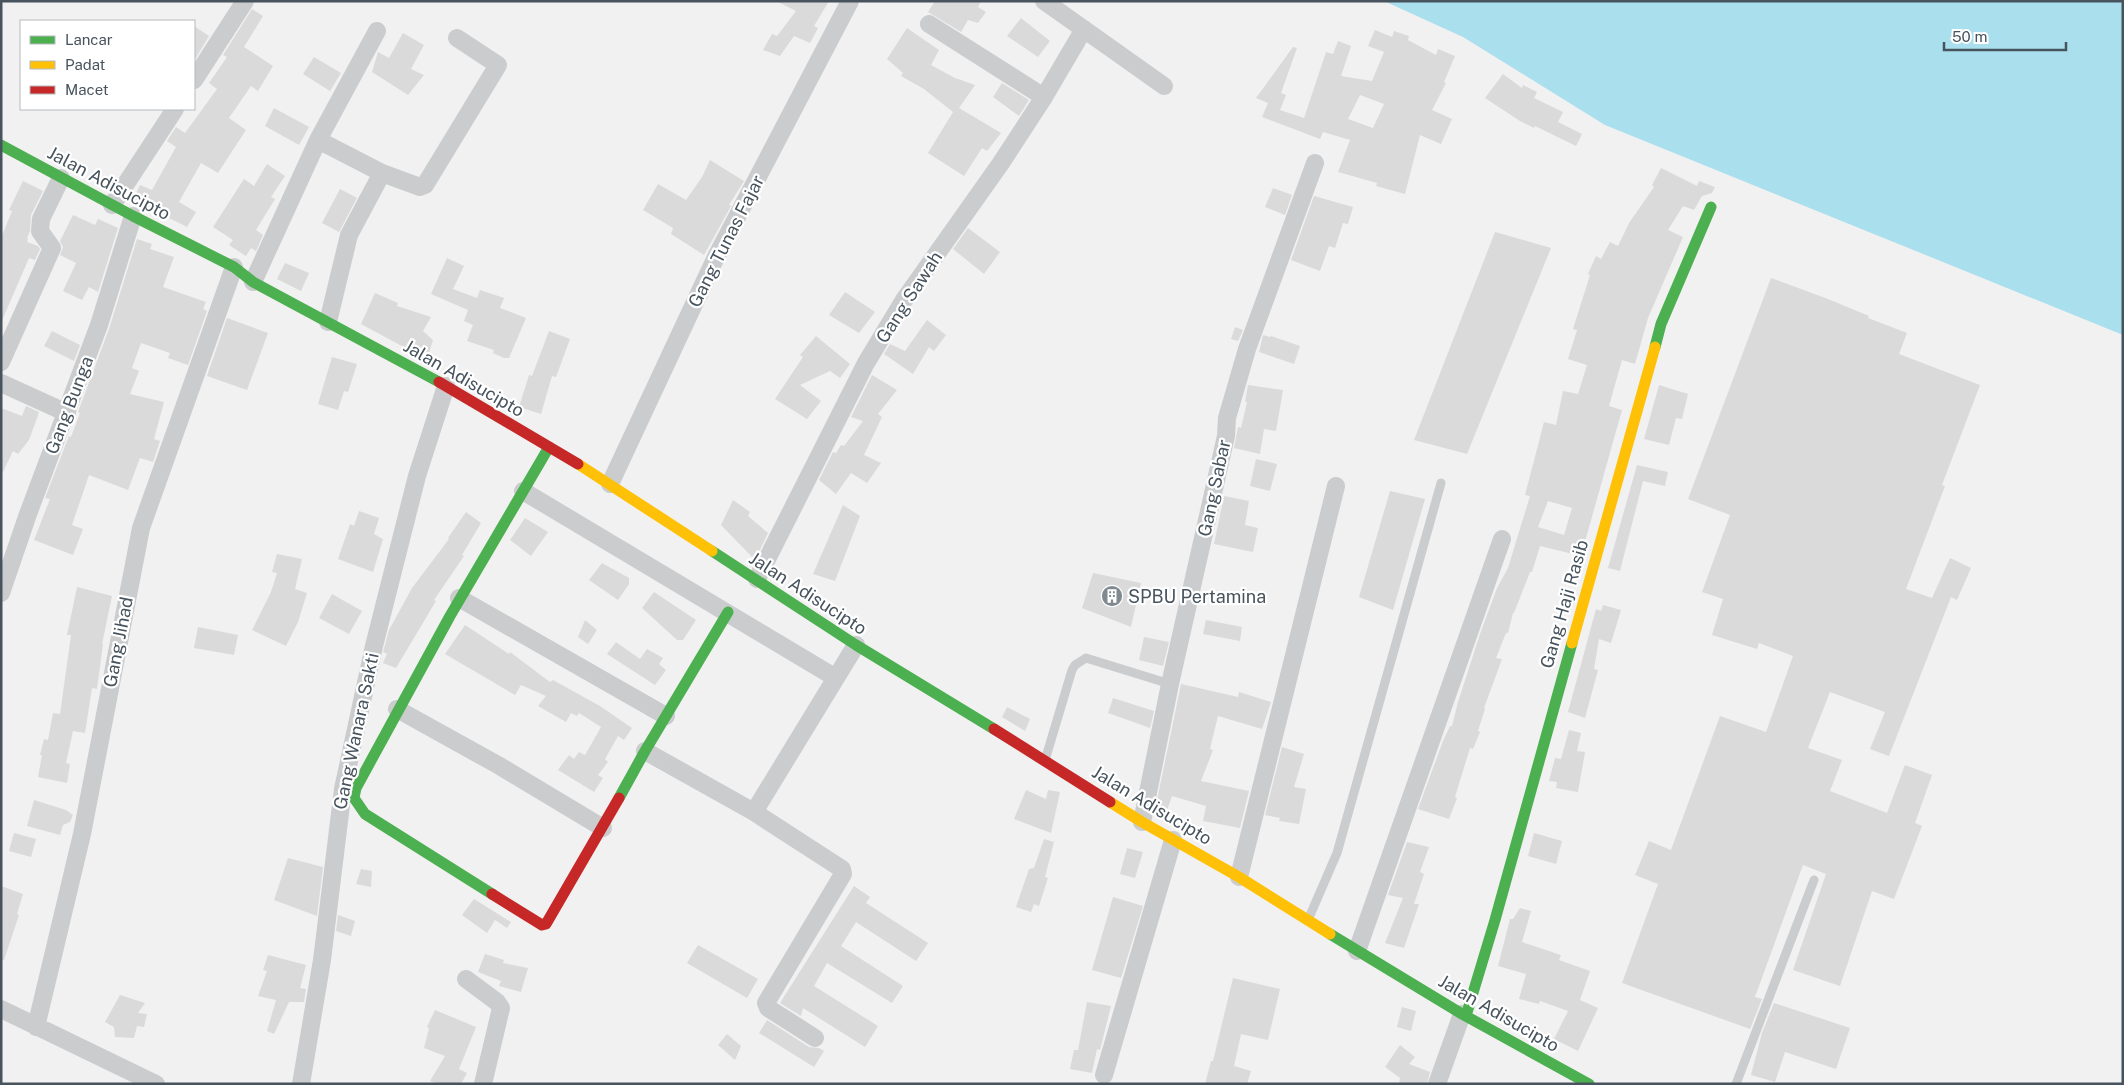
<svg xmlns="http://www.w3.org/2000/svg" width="2124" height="1085" viewBox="0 0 2124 1085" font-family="'Public Sans',sans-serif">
<rect width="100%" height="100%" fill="#f1f1f1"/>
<path fill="#aadfee" d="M1384 1H2123V335L1605 125 1463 37Z"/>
<path fill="#dadadb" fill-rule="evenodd" d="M776 1H829L814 26 818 28 810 43 794 36 780 56 763 50 772 34 777 36 796 11Z
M935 1H981L978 7 986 12 978 23 968 20 961 32 928 12Z
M252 9 263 16 244 47 273 66 258 91 251 86 229 118 246 130 218 173 201 163 179 202 196 212 187 227 133 200 140 185 152 190 176 147 167 141 176 127 185 133 217 89 209 83 227 57 223 55Z
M1021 18 1050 41 1038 57 1007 36Z
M194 26 209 36 194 61Z
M907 28 939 50 931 65 955 78 975 85 959 108 1001 133 987 151 982 148 964 176 928 153 953 112 924 89 901 76 903 73 887 59Z
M1375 30 1392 37 1394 31 1409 36 1408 40 1436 55 1438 49 1455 56 1444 82 1446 83 1432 110 1452 119 1441 144 1420 135 1405 194 1376 186 1377 183 1338 172 1350 140 1323 132 1320 139 1262 117 1268 103 1256 98 1293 47 1297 48 1281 93 1286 95 1280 110 1304 118 1326 52 1333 54 1338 41 1351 46 1341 76 1372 81 1384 52 1368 46ZM1360 95 1384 104 1373 128 1348 119Z
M403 33 424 45 411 69 424 75 408 95 372 72 378 52 389 58Z
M314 57 341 73 330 91 303 74Z
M1503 74 1522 88 1523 85 1537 92 1534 98 1563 112 1558 122 1582 134 1576 146 1535 126 1534 128 1520 121 1485 98Z
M1002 83 1029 100 1019 116 993 97Z
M274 108 309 127 299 145 265 126Z
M710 160 744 181 729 205 731 206 704 255 671 234 673 228 643 210 658 184 686 200 702 177Z
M267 164 285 176 271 197 275 199 256 230 263 235 256 251 251 248 246 256 229 245 233 240 213 227 244 179 254 186Z
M1661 168 1697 186 1699 181 1715 187 1712 193 1702 196 1694 210 1683 206 1668 230 1683 237 1648 318 1635 364 1622 360 1609 406 1622 410 1581 556 1540 546 1532 572H1530L1514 613H1513L1508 633H1506L1496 658 1502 659 1484 708 1485 709 1478 731 1480 732 1473 749 1470 748 1455 797 1457 798 1449 819 1418 809 1443 741 1450 726H1452L1458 702 1480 634 1497 588 1508 568 1530 496 1525 495 1544 422 1556 425 1563 391 1578 394 1587 365 1568 359 1577 330 1573 329 1590 275 1588 274 1596 256 1601 259 1610 242 1618 246 1629 223 1654 187 1652 185ZM1548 501 1572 508 1564 535 1538 527Z
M23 181 43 191 31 215 30 231 27 238 28 239 27 242 38 246 40 249 35 260 29 258 1 323V238L12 211 9 210Z
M1273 188 1292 195 1285 215 1265 207Z
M340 189 357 198 339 232 322 223Z
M1314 196 1353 207 1348 224 1343 223 1335 248 1329 246 1320 271 1291 260Z
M73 215 95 225 98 219 118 228 98 292 89 287 82 300 63 291 76 263 60 255 63 247 60 241Z
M968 228 1000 252 984 274 953 249Z
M1495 232 1551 248 1467 454 1414 440Z
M137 239 152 244 150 249 174 257 163 287 206 302 203 309 207 311 188 365 168 358 170 353 141 343 132 368 139 371 130 394 164 402 154 439 160 441 153 462 140 458 128 490 89 475 72 525 83 529 73 555 34 540 50 499 45 498 69 436 71 437 80 413 78 412 109 329Z
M447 258 464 266 453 289 477 298 480 290 504 298 500 308 526 318 509 358H504L493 353 494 350 467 341 473 325 464 321 468 310 431 294Z
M285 263 309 273 301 291 277 279Z
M1771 278 1828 299 1869 316 1868 318 1907 333 1899 354 1980 385 1942 485 1945 486 1906 589 1932 598 1950 558 1971 568 1957 600 1951 597 1889 756 1870 749 1885 712 1830 692 1808 748 1842 760 1830 791 1887 813 1905 765 1932 775 1915 823 1922 826 1894 899 1872 891 1840 986 1793 970 1826 874 1803 865 1755 997 1762 999 1750 1029 1622 983 1658 884 1635 875 1649 841 1671 850 1720 716 1766 732 1793 656 1759 643 1757 649 1712 635 1723 599 1702 592 1730 515 1688 499Z
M845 292 875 312 859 333 829 315Z
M375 293 398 303 397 306 431 317 423 331 433 340 427 359 413 349 411 351 361 324Z
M227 318 268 333 247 390 207 376Z
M927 320 946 335 934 351 929 347 913 374 884 354 890 344 905 351Z
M1235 327 1243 330 1238 341 1231 339Z
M52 331 80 345 74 361 44 346Z
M549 331 570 339 556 377 552 376 541 414 519 407 529 375 532 376Z
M1263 335 1270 337 1271 336 1300 346 1294 364 1259 352Z
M816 336 850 364 840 378 830 371 800 385 821 401 807 419 775 399 803 357 800 355Z
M332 357 357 364 348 392 344 391 338 410 318 404Z
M872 375 897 390 878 414 882 417 864 455 881 463 867 483 851 473 836 494 819 480 833 452 836 453 841 445 844 446 863 421 851 417Z
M1248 385 1283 390 1276 431 1264 429 1260 454 1234 448 1238 427 1241 428 1247 402H1245Z
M1659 385 1688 394 1682 419 1676 418 1669 445 1644 439Z
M26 406 39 412 36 421 29 440 18 454 13 451 1 476V408L22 416Z
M1256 459 1277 464 1270 491 1250 486Z
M1637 465 1668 472 1665 486 1643 481 1620 571 1608 568Z
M1390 491 1425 499 1393 610 1359 597Z
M1224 496 1249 501 1245 525 1258 528 1253 552 1214 544Z
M733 500 750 512 748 516 768 533 755 560 721 525Z
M843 505 860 516 835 581 813 574Z
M359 511 379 518 374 534 383 539 373 572 338 559 350 524 354 526Z
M466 512 481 523 462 555 464 556 434 600 436 601 396 668 383 663 387 654 383 652 389 630 412 588 449 539 448 538Z
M525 518 548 532 531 556 510 540Z
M277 554 302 559 295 589 307 593 298 622 286 646 252 630 271 592 277 573 272 572Z
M602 563 629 578V584L618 600 589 580Z
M1093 573 1141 583 1131 627 1082 608Z
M77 587 112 596 102 644H103L97 689 92 688 85 733 73 731 66 763 70 764 67 783 38 777 42 755H40L44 739 48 740 53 713 60 714 71 635H67Z
M654 592 696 620 683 640H677L642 608Z
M332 594 362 611 349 634 319 618Z
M1603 605 1621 610 1611 643 1599 639 1594 669 1598 670 1585 718 1568 712 1596 609 1601 611Z
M585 620 597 630 588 644 578 637Z
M1206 620 1242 627 1240 641 1203 634Z
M465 625 509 654 510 652 550 682 553 680 600 706 632 728 624 740 618 736 605 759 608 762 598 775 603 778 594 792 558 770 569 755 574 759 579 752 585 755 601 727 579 713 577 716 571 713 566 722 538 706 546 696 521 685 515 695 445 654Z
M198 627 238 635 234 655 194 648Z
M1144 637 1169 642 1163 666 1139 660Z
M616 642 640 659 647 649 663 658 659 664 666 670 655 685 607 654Z
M1181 684 1238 697 1239 692 1271 702 1262 729 1218 716 1210 749 1213 750 1201 781 1249 791 1240 828 1203 821 1206 806 1172 796 1166 813 1155 810Z
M1113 698 1154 711 1150 728 1108 713Z
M1007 707 1030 719 1025 731 1002 717Z
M1569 730 1581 733 1577 751 1585 752 1578 792 1556 788 1557 782 1549 781 1555 758 1561 759Z
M1282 747 1304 754 1294 787 1306 789 1299 824 1279 821 1280 818 1265 815Z
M1026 790 1046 799 1048 790 1060 792 1051 833 1014 819Z
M34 800 66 810 73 815 70 822 63 825 60 835 27 826Z
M14 833 36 839 31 857 9 851Z
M1534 833 1562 841 1556 864 1528 856Z
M1044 839 1054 842 1045 877 1048 878 1039 906 1034 904 1031 912 1016 907 1029 869 1034 868Z
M1407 842 1429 847 1420 872 1424 874 1414 904H1419L1404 948 1385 943 1403 898 1388 895Z
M1127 848 1143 852 1135 878 1120 874Z
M288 858 323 867 317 916 274 900Z
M361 869 372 871 371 887 356 884Z
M1 886 23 894 17 914 19 915 4 960H1Z
M854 886 870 897 866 903 928 943 916 961 856 922 841 946 903 986 892 1003 827 963 814 986 878 1026 865 1047 803 1008 801 1016 780 1003Z
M1113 897 1143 906 1121 978 1092 970Z
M474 899 511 922 507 928 495 920 487 933 462 915Z
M1520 908 1531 911 1522 942 1561 955 1559 960 1590 971 1580 1000 1598 1008 1578 1051 1554 1039 1568 1011 1540 1001 1539 1004 1519 999 1526 974 1498 966 1510 919H1513Z
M338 915 355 921 351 936 336 931Z
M698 945 758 979 747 998 687 963Z
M485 954 504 960 503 963 528 968 521 992 499 986 501 981 478 972Z
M268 955 306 965 300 988 306 989 304 1002H289L274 1034 267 1031 276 1000 258 996 267 971 263 970Z
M1233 978 1280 989 1268 1040 1241 1034 1234 1066 1251 1071 1247 1084H1205L1211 1061H1213Z
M120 995 145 1003 138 1013 147 1014 144 1027 137 1026 134 1038 115 1037 114 1027 105 1022Z
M1087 1002 1111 1006 1100 1050 1097 1049 1092 1073 1070 1069 1074 1050H1078Z
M1774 1003 1850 1028 1836 1069 1785 1052 1775 1082 1751 1075 1762 1033Z
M1402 1007 1416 1011 1411 1031 1397 1027Z
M435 1010 476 1027 459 1069 467 1073 461 1084H439L430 1081 445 1056 424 1048 429 1028 427 1027Z
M767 1020 809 1047 819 1048 824 1051 814 1067 759 1033Z
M727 1034 741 1046 735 1060 718 1045Z
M1400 1045 1415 1057 1409 1064 1430 1072 1427 1084H1399L1400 1078 1385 1067Z"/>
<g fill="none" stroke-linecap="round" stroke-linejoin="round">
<path stroke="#caccce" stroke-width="9" d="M1046 757 1072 670 1075 665 1086 658 1170 684
M1308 920 1337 853 1441 483
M1736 1084 1814 880"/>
<path stroke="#caccce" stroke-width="18" d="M1044 1 1164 86
M929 24 1044 97
M194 80 245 1
M318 140 382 173 420 187 425 185 498 65 457 38
M112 205 175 109
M253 282 318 140 377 31
M328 322 349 235 382 173
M1 362 52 248 40 231 41 219 61 178
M1 383 67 413
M610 484 716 257 850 1
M523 491 836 678
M757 579 866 363 904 300 1001 163 1044 97 1084 29
M1 593 28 514 99 325 133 216
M459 598 666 716
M397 709 498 765 603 828
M645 751 754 812 842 869 843 874 766 1003 768 1008 815 1038
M754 812 856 645
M1142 822 1170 684 1226 436 1227 418 1247 349 1315 163
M1239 877 1336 486
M1357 951 1502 539
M466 979 497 1002 501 1008 483 1084
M1 1009 156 1084
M36 1027 82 834 141 528 234 267
M1104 1075 1173 840
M301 1084 322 960 343 789 374 646 417 476 446 386
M1437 1084 1462 1014"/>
<path stroke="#4caf50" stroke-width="11" d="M1 145 133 216 234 267 253 282 439 382
M1655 347 1661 324 1711 207
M712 551 856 645 994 729
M619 798 645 751 728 612
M492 894 365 814 354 798 356 788 450 616 549 447
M1330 934 1462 1014 1589 1084
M1466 1016 1495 920 1572 643"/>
<path stroke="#ffc107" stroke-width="11" d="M578 464 712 551
M1572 643 1655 347
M1110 802 1142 822 1239 877 1330 934"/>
<path stroke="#c62828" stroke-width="11" d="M439 382 578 464
M994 729 1110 802
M492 894 542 925 546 924 619 798"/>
</g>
<defs>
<g id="building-disc" transform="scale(1.125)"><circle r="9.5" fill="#828a91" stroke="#fff"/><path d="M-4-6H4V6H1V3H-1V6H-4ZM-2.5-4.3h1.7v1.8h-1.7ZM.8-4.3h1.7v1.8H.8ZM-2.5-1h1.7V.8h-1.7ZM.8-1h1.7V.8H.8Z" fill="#fff"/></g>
</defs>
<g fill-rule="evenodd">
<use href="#building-disc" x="1112" y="596"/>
</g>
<g text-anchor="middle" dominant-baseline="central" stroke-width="4.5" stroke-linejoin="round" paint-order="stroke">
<g font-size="18" fill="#47535d" stroke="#fff">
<text transform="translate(109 183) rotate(28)">Jalan Adisucipto</text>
<text transform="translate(726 241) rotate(-63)">Gang Tunas Fajar</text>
<text transform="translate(909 297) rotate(-57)">Gang Sawah</text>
<text transform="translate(464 378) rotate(30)">Jalan Adisucipto</text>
<text transform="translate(69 405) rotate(-69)">Gang Bunga</text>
<text transform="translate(1214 488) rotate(-78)">Gang Sabar</text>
<text transform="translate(808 593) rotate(33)">Jalan Adisucipto</text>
<text transform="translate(1564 604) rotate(-74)">Gang Haji Rasib</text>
<text transform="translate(118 642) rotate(-79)">Gang Jihad</text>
<text transform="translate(356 731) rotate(-78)">Gang Wanara Sakti</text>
<text transform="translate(1152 805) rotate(31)">Jalan Adisucipto</text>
<text transform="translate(1499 1013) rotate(30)">Jalan Adisucipto</text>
</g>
<g font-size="18" fill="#47535d" stroke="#fff" text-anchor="start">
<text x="1128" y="596">SPBU Pertamina</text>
</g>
</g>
<rect width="2124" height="1085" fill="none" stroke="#47535d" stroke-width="5"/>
<rect x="20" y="20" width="175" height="90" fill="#ffffff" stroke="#b5babe"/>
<rect x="30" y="36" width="25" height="8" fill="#4caf50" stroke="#b5babe"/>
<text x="65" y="45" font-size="15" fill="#47535d">Lancar</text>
<rect x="30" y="61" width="25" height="8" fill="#ffc107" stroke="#b5babe"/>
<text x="65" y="70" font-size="15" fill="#47535d">Padat</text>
<rect x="30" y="86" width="25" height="8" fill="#c62828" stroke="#b5babe"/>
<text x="65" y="95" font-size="15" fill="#47535d">Macet</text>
<path d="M1944 42v8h122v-8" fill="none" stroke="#47535d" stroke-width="2.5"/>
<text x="1952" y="42" font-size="15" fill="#47535d" stroke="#ffffff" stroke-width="4" paint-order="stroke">50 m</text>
</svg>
